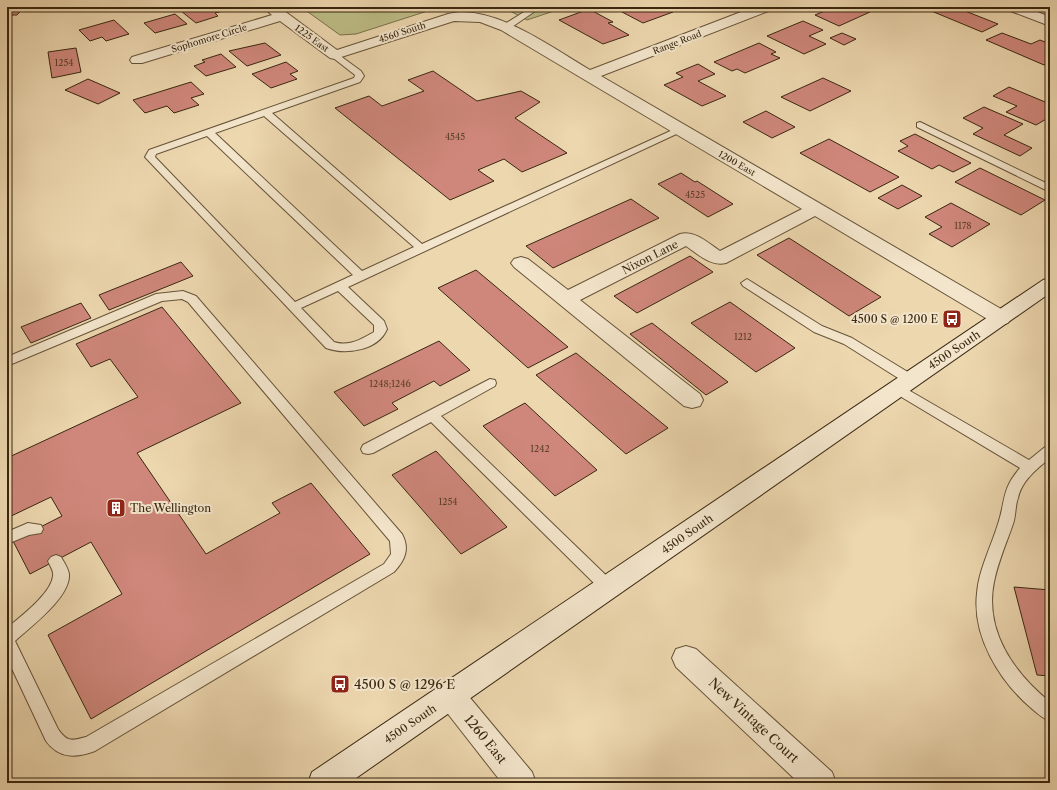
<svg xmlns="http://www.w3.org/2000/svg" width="1057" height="790" viewBox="0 0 1057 790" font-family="'Libre Caslon Text',serif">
<rect width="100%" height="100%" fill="#edd7af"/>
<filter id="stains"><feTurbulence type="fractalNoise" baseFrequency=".005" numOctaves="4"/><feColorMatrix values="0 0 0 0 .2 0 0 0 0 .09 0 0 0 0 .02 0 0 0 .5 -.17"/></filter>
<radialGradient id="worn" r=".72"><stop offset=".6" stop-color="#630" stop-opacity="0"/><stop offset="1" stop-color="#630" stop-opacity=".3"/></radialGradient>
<path fill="#bdbd87" stroke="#7b724c" d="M301 7H440L356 34 340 35Z
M498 7H566L527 20 510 11Z"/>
<path fill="#cf877b" stroke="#392710" d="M7 7H24L17 15H7Z
M195 7H219L223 11 215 13 218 16 196 23 181 11Z
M629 7H678L669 10 673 12 643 23 622 12 631 8Z
M834 7H857L870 12 839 26 815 15Z
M936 7H955L998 24 982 32 929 10Z
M589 9 613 22 608 23 629 35 603 44 559 20Z
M175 14 187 24 155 33 144 23Z
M114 20 129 34 106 41 102 37 90 41 79 30Z
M803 21 823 30 809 36 826 44 804 54 767 36Z
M842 33 856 39 844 45 830 38Z
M1002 33 1031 44 1040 40 1050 44V62L1044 65 986 40Z
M265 43 281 55 247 66 229 51Z
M759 43 776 52 771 54 780 58 745 73 737 69 732 71 714 62Z
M76 48 81 72 52 78 48 52Z
M221 54 236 67 206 76 194 66 205 62 202 60Z
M286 62 298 71 290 74 297 79 271 88 252 74Z
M698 64 715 74 698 81 726 96 702 106 664 85 683 77 676 73Z
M433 71 477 101 521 91 540 102 515 118 567 153 522 172 504 159 478 170 494 181 450 200 335 108 369 96 382 106 424 91 408 80Z
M823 78 851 91 810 111 781 97Z
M88 79 120 93 98 104 65 90Z
M191 82 204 94 191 98 199 105 174 113 167 106 145 113 133 100Z
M1009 87 1050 104V119L1048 118 1036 125 1006 112 1017 106 993 96Z
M984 107 1023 124 1004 135 1032 148 1020 156 973 134 983 128 963 118Z
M766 111 795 127 772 138 743 122Z
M915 134 971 163 953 172 939 165 932 169 898 151 908 146 900 141Z
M829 139 899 177 870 192 800 153Z
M980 168 1045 200 1021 215 955 182Z
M681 173 695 182 697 181 733 204 708 217 658 184Z
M902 185 922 196 898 209 878 198Z
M631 199 659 218 553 268 526 246Z
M951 203 990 224 952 247 929 234 942 227 925 217Z
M789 238 881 297 849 316 757 255Z
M690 256 713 272 637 313 614 296Z
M181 262 193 276 109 310 99 295Z
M476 270 568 347 528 368 438 288Z
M730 302 795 348 756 372 691 323Z
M81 303 91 318 31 343 21 327Z
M162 307 241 403 137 453 206 554 280 513 272 503 311 483 370 554 91 719 48 635 122 594 91 542 30 574 13 541 62 516 51 497 7 518V458L138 397 110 359 91 367 76 344Z
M652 323 728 382 706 395 630 334Z
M439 341 470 370 440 386 434 381 392 403 398 409 364 426 334 392Z
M576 353 668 428 626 454 536 375Z
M525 403 597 470 555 496 483 426Z
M436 451 507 527 461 554 392 475Z
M1014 587 1050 590V676L1037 675Z"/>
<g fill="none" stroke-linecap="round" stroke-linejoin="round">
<g stroke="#665338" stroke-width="2">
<path id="service" d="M532 7H541L509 29H503V25Z
M335 52 361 71 364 76 360 82 272 113 422 244 677 128 680 127 685 130 348 287 384 321 387 329C378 351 345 355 326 348L145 157 149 150 354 78 355 75 332 57 331 55ZM264 116 414 247 362 271 215 133ZM207 136 353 275 295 302 155 157 156 154ZM338 291 374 325V332C362 339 349 347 334 342L301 308Z
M920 122 1050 185V192L917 127V123Z
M747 279 822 326 852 338 916 377 917 380 916 383H906L844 344 814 332 743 286 741 283Z
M183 291 196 296 402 534C410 549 405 560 394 572L95 751C76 758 59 759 46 741L7 658V628C20 617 51 594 53 576 54 571 50 566 48 561L51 557 56 555 61 557C64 562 68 568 69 574 71 597 30 627 15 641L58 729C67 742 71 741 86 737L384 564 391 554 390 541 188 302 182 299 162 301 7 366V357L156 294Z
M490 379 495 380 496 383 495 386 441 416 614 583 617 588 614 593 609 595 604 593 431 422 373 453 368 454 363 453 361 449 363 445Z
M898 384 1029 460 1045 447 1050 446V458C1037 469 1022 480 1018 498 1015 506 1016 516 1013 524 1006 544 998 562 994 582 984 631 1014 673 1050 702V721C1042 718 1037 713 1030 707 999 680 972 636 977 593 979 569 991 547 998 524 1006 500 1001 490 1020 468L893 392 892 389 893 386Z
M28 523 41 525 43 529 41 533 29 535 7 544V532Z"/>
</g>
<g stroke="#665338" stroke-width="2">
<path id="minor" d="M263 7H279L337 50 448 14C493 3 552 48 590 70L754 7H773L771 10 601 76 1008 313 1011 318 1008 323 1001 325 994 323 815 216 726 263C711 267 698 254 686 246L580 300 700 394 703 400 700 406 692 408 684 406 514 267 511 263 514 259 521 257 528 259 568 290 680 234C695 230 708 243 720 251L802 209 501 30 480 22 454 21 335 59 330 58 280 21 142 63H132L130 60 132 57 272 15Z
M1006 7H1025L1050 17V26L1008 10Z
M686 646 696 649 832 772 836 783H799L676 667 672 658 676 649Z
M451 683 461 687 532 772 536 783H502L441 705 437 696 441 687Z"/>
</g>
<g stroke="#392710" stroke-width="2">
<path id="secondary" d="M1050 278V293L349 783H308L312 772 1043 280Z"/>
</g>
<use href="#service" fill="#f3e5cb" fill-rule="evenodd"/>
<use href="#minor" fill="#f3e5cb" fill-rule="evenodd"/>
<use href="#secondary" fill="#f3e5cb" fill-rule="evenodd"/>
</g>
<defs>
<g id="bus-square" transform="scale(1)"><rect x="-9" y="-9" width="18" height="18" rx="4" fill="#8f2418" stroke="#f3e5cb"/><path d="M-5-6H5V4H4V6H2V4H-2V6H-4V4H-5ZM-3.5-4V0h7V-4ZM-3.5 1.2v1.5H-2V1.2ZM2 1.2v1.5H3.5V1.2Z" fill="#fff"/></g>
<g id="building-square" transform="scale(1)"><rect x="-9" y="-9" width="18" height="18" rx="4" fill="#8f2418" stroke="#f3e5cb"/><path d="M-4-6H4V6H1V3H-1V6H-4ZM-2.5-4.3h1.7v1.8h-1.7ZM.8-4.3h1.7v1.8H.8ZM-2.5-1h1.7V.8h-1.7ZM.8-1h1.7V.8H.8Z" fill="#fff"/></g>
</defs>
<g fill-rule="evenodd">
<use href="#bus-square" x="952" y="319"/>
<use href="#building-square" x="116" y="508"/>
<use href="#bus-square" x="340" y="684"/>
</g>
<g text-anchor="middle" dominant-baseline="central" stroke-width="4" stroke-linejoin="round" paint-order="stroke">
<g font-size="9" fill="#392710" stroke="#f3e5cb">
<text transform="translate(402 32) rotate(-18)">4560 South</text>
<text transform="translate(209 38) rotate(-17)">Sophomore Circle</text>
<text transform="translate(312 38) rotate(36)">1225 East</text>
<text transform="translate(677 42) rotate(-21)">Range Road</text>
<text transform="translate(737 163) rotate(30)">1200 East</text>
</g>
<g font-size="9" fill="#5e3f2b">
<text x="64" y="62">1254</text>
<text x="455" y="136">4545</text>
<text x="695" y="194">4525</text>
<text x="963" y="225">1178</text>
<text x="743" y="336">1212</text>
<text x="390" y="383">1248;1246</text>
<text x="540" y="448">1242</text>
<text x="448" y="501">1254</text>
</g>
<g font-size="11" fill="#392710" stroke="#f3e5cb">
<text transform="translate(650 257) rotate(-27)">Nixon Lane</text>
<text transform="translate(954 350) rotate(-34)">4500 South</text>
<text transform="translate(687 534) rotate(-35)">4500 South</text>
<text transform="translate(410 724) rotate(-34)">4500 South</text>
</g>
<g font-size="11" fill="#392710" stroke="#f3e5cb" text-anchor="end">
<text x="938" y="319">4500 S @ 1200 E</text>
<text x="130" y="508" text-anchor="start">The Wellington</text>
</g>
<g font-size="13" fill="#392710" stroke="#f3e5cb" text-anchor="start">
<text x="354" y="684">4500 S @ 1296 E</text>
</g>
<g font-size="13" fill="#392710" stroke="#f3e5cb">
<text transform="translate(754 720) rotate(43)">New Vintage Court</text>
<text transform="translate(486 739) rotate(51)">1260 East</text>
</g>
</g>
<rect width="1057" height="790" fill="none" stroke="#edd7af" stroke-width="24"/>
<rect x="8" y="8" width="1041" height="774" fill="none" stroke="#392710" stroke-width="2"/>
<rect x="12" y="12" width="1033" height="766" fill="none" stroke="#392710"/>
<rect width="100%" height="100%" filter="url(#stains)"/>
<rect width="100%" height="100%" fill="url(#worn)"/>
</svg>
